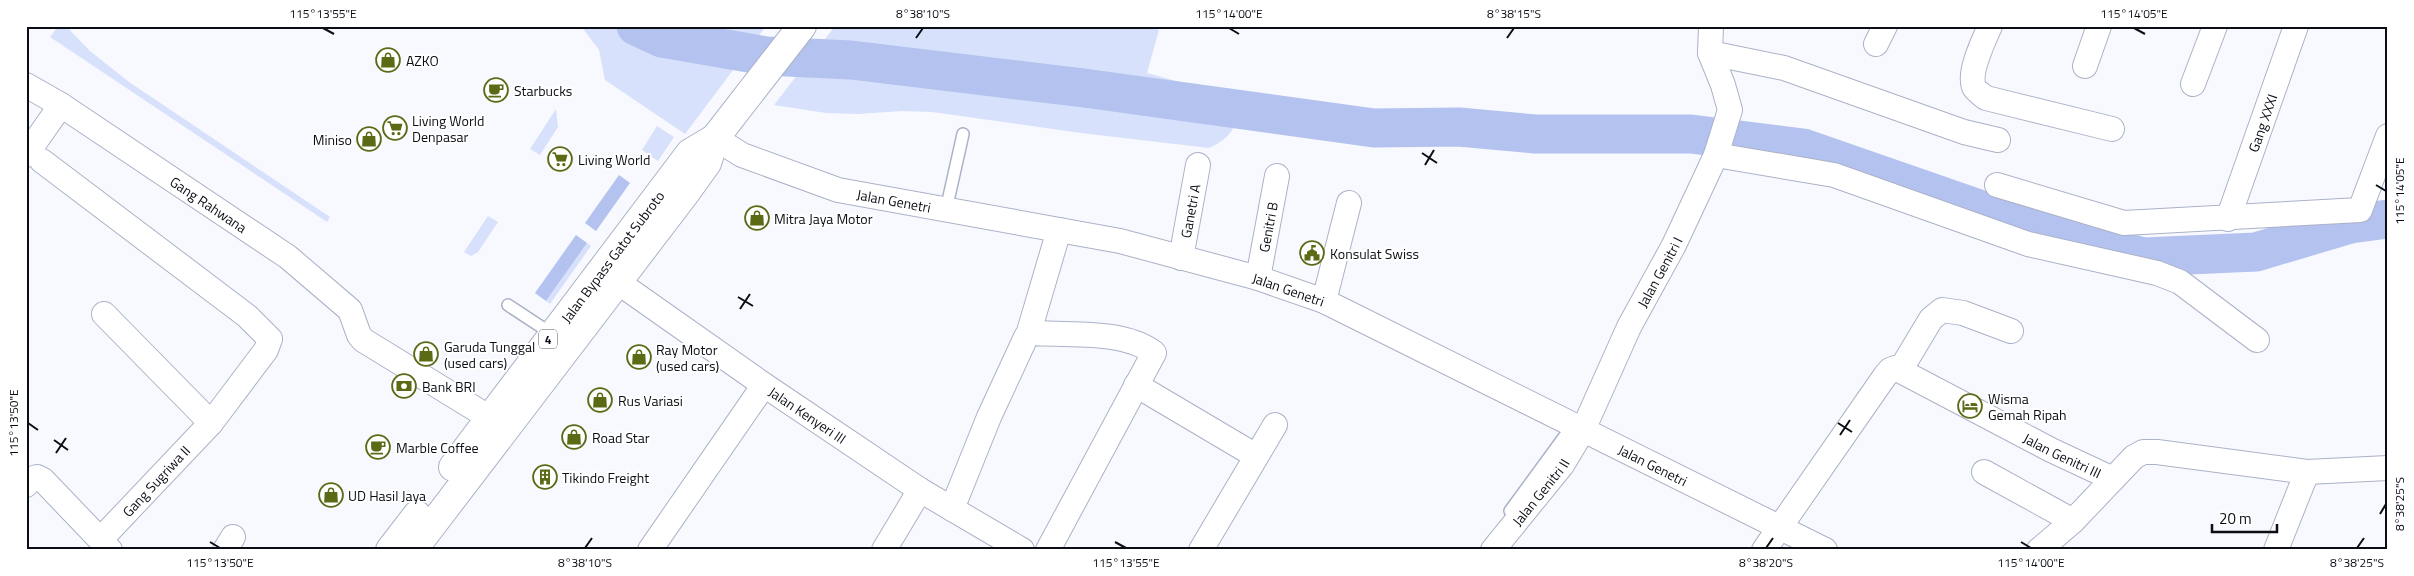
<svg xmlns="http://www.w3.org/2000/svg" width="2414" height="576" viewBox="0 0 2414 576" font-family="'Titillium Web',sans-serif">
<rect width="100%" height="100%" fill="#f8f9fe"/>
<path fill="#d8e1fb" d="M53 26H66L90 51 129 82 330 217 327 222 50 37 56 29Z
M581 26H766L685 134 605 80 599 50Z
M835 26H1150L1159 30 1147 73 1242 99C1237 124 1234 137 1209 148L1081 133 932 112 902 111 858 114 826 113 774 105Z
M556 109 558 127 540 155 530 149Z
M657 126 674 137 658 161 642 150Z
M488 216 498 222 478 252 471 256 464 252Z
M587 243 591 246 550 304 546 301Z"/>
<path fill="#b3c2ee" d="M619 175 630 183 596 231 585 223Z
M576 235 587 243 546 301 535 293Z"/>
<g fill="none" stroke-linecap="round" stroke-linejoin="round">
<path stroke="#b3c2ee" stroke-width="39" d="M636 26 662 38 766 56 851 60 1084 88 1374 128 1459 127 1535 134H1691L1803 148 2054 235 2144 257 2256 252 2350 224 2388 219"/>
<g stroke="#abb2c8" stroke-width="14">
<path id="lane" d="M946 210 963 134
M508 305 552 334
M1510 511 1570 429"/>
</g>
<g stroke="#abb2c8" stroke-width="26">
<g id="street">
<path d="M1990 26C1984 40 1968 72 1974 87 1976 91 1982 95 1986 98L2112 129"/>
<path d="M1876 44 1885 26"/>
<path d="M1710 53 1784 68 1964 132 1998 140"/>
<path d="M2085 66 2099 26"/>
<path d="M2193 84 2215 26"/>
<path d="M26 85 61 105 26 155"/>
<path id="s1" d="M61 105 288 257 350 310 359 335 363 340 490 418"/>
<path id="s2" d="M715 138 742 155 838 190 1120 241 1258 278 1324 301 1825 550"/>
<path d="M1716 155 1834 175 2028 244 2157 273 2180 282 2257 340"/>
<path d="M42 161 247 316 270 339 266 350 211 423 101 539"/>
<path d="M1997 185 2124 223 2360 210 2388 136"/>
<path id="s3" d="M2228 219 2296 26"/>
<path id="s4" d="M1181 258 1198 165"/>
<path id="s5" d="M602 271 764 385 920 490 1022 550"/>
<path id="s6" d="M1258 278 1277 176"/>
<path d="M1324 301 1349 203"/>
<path d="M104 314 211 423"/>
<path d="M1028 335 1059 230"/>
<path d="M1901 369 1931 319 1942 310 1963 313 2011 331"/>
<path d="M1136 385 1256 456"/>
<path d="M1984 472 2073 521"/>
<path d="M26 485 31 479 37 477 43 480 110 550"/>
<path d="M952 509 989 417 1026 337 1032 333C1068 335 1125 330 1154 353L1048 550"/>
<path d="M225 550 233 537"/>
<path d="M650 550 764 385"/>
<path d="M884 550 920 490"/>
<path d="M1201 550 1275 425"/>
<path id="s7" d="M1493 550 1562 465 1583 430 1629 327 1674 245 1716 155 1730 110 1723 85 1710 53 1711 26"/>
<path id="s8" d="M1764 550 1885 376 1890 370 1895 368 2051 450 2113 479"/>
<path d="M2039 550 2073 521 2134 457 2143 452H2157L2307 472 2388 468"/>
<path d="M2276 550 2307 472"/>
</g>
</g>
<g stroke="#abb2c8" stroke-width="30">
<g id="highway">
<path id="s9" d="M453 467 690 153 715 138"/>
<path d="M390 550 417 515"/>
<path d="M413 550 684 195 707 163 715 138 802 26"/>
</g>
</g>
<use href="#lane" stroke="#fff" stroke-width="11"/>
<use href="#street" stroke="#fff" stroke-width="24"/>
<use href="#highway" stroke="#fff" stroke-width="28"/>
</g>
<path fill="none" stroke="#0b0e15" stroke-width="2" d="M323 28 334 34M1229 28 1239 34M2134 28 2145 34M916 38 923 28M1507 38 1514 28M1422 153 1437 163M1425 165 1434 150M2376 185 2386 191M738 297 753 306M740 309 750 294M28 423 38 430M1838 423 1852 432M1840 435 1850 420M54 440 68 450M56 453 66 438M2380 514 2386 504M210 542 220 548M1115 542 1126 548M2021 542 2031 548M585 548 592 538M1766 548 1773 538M2357 548 2364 538"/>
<defs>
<g id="shop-ring" transform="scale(1.25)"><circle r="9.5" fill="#fff" stroke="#5a6a15" stroke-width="1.5"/><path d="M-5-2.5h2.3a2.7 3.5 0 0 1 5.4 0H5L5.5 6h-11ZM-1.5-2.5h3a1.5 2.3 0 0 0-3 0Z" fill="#5a6a15"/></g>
<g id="cafe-ring" transform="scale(1.25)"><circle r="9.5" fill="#fff" stroke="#5a6a15" stroke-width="1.5"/><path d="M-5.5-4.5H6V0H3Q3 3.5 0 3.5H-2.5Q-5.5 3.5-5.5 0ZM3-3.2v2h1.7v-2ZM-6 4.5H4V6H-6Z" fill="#5a6a15"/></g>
<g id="supermarket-ring" transform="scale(1.25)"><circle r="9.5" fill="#fff" stroke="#5a6a15" stroke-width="1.5"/><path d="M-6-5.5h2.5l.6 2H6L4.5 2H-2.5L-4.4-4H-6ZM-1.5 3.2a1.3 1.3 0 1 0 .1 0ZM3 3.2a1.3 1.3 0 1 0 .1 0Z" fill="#5a6a15"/></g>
<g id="civic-ring" transform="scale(1.25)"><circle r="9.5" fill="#fff" stroke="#5a6a15" stroke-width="1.5"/><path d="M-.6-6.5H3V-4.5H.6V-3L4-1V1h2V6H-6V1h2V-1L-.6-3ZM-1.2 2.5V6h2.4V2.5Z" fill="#5a6a15"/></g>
<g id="bank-ring" transform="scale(1.25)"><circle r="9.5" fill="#fff" stroke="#5a6a15" stroke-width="1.5"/><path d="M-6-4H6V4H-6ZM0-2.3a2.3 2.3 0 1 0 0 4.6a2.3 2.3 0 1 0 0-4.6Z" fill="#5a6a15"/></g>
<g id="hotel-ring" transform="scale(1.25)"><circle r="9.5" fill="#fff" stroke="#5a6a15" stroke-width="1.5"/><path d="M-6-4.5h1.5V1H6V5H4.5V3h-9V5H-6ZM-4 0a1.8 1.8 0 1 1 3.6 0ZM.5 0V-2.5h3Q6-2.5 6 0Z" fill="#5a6a15"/></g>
<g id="building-ring" transform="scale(1.25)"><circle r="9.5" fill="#fff" stroke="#5a6a15" stroke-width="1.5"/><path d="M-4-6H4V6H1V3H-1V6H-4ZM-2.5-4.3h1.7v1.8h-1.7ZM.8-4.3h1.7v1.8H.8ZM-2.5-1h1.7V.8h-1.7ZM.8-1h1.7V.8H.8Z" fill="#5a6a15"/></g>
</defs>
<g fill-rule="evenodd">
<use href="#shop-ring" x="388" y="60"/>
<use href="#cafe-ring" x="496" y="90"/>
<use href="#supermarket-ring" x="395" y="128"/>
<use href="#shop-ring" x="369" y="139"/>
<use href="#supermarket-ring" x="560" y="159"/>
<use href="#shop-ring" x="757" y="218"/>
<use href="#civic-ring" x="1312" y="253"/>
<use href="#shop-ring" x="426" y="354"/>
<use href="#shop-ring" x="639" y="357"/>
<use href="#bank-ring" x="404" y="386"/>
<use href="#shop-ring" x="600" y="400"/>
<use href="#hotel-ring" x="1970" y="406"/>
<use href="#shop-ring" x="574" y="437"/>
<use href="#cafe-ring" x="378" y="447"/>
<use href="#building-ring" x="545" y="477"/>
<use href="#shop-ring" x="331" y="495"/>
</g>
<g text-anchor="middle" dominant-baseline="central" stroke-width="4" stroke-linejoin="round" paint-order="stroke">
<rect fill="#fff" stroke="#54565b" stroke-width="1" x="539" y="329.5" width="18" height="19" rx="4"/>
<g font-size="12" font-weight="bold" fill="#0b0e15">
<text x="548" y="339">4</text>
</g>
<g font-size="14" fill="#0b0e15" stroke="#fff" text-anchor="start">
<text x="406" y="60">AZKO</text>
<text x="514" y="90">Starbucks</text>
<text x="412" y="120">Living World<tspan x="412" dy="16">Denpasar</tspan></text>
<text x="352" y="139" text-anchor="end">Miniso</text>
<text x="578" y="159">Living World</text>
<text x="774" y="218">Mitra Jaya Motor</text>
<text x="1330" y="253">Konsulat Swiss</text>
<text x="444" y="346">Garuda Tunggal<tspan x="444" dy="16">(used cars)</tspan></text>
<text x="656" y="349">Ray Motor<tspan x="656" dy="16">(used cars)</tspan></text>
<text x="422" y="386">Bank BRI</text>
<text x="1988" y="398">Wisma<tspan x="1988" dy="16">Gemah Ripah</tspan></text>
<text x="618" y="400">Rus Variasi</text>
<text x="592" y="437">Road Star</text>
<text x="396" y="447">Marble Coffee</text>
<text x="562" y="477">Tikindo Freight</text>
<text x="348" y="495">UD Hasil Jaya</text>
</g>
<g font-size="14" fill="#0b0e15" stroke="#fff">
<text stroke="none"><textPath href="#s3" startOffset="102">Gang XXXI</textPath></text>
<text stroke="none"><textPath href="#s2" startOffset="191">Jalan Genetri</textPath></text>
<text stroke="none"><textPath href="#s1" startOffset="178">Gang Rahwana</textPath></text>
<text stroke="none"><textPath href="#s4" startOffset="48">Ganetri A</textPath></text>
<text stroke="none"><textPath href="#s6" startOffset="52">Genitri B</textPath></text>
<text stroke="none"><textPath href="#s9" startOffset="264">Jalan Bypass Gatot Subroto</textPath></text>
<text stroke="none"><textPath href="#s7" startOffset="326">Jalan Genitri I</textPath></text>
<text stroke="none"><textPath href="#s2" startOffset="596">Jalan Genetri</textPath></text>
<text stroke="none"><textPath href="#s5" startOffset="251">Jalan Kenyeri III</textPath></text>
<text stroke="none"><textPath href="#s8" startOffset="414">Jalan Genitri III</textPath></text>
<text stroke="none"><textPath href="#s2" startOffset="1001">Jalan Genetri</textPath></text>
<text transform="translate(156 481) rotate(-47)">Gang Sugriwa II</text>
<text stroke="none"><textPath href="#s7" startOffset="75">Jalan Genitri II</textPath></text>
</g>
</g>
<rect width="2414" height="576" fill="none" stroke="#ffffff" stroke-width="55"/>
<path d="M2212 524v8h65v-8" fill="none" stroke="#0b0e15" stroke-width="2.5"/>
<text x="2219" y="524" font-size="15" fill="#0b0e15" stroke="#ffffff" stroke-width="4" paint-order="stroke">20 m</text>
<rect x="28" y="28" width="2358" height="520" fill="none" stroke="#0b0e15" stroke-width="2"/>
<g font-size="12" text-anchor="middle" fill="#0b0e15">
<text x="323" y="18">115°13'55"E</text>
<text x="923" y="18">8°38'10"S</text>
<text x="1229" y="18">115°14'00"E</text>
<text x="1514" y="18">8°38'15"S</text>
<text x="2134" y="18">115°14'05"E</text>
<text transform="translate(2400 191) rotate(-90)" y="4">115°14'05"E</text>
<text transform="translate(14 423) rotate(-90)" y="4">115°13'50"E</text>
<text transform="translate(2400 504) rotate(-90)" y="4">8°38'25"S</text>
<text x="220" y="567">115°13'50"E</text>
<text x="585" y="567">8°38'10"S</text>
<text x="1126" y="567">115°13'55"E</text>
<text x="1766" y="567">8°38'20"S</text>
<text x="2031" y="567">115°14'00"E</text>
<text x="2357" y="567">8°38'25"S</text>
</g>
</svg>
